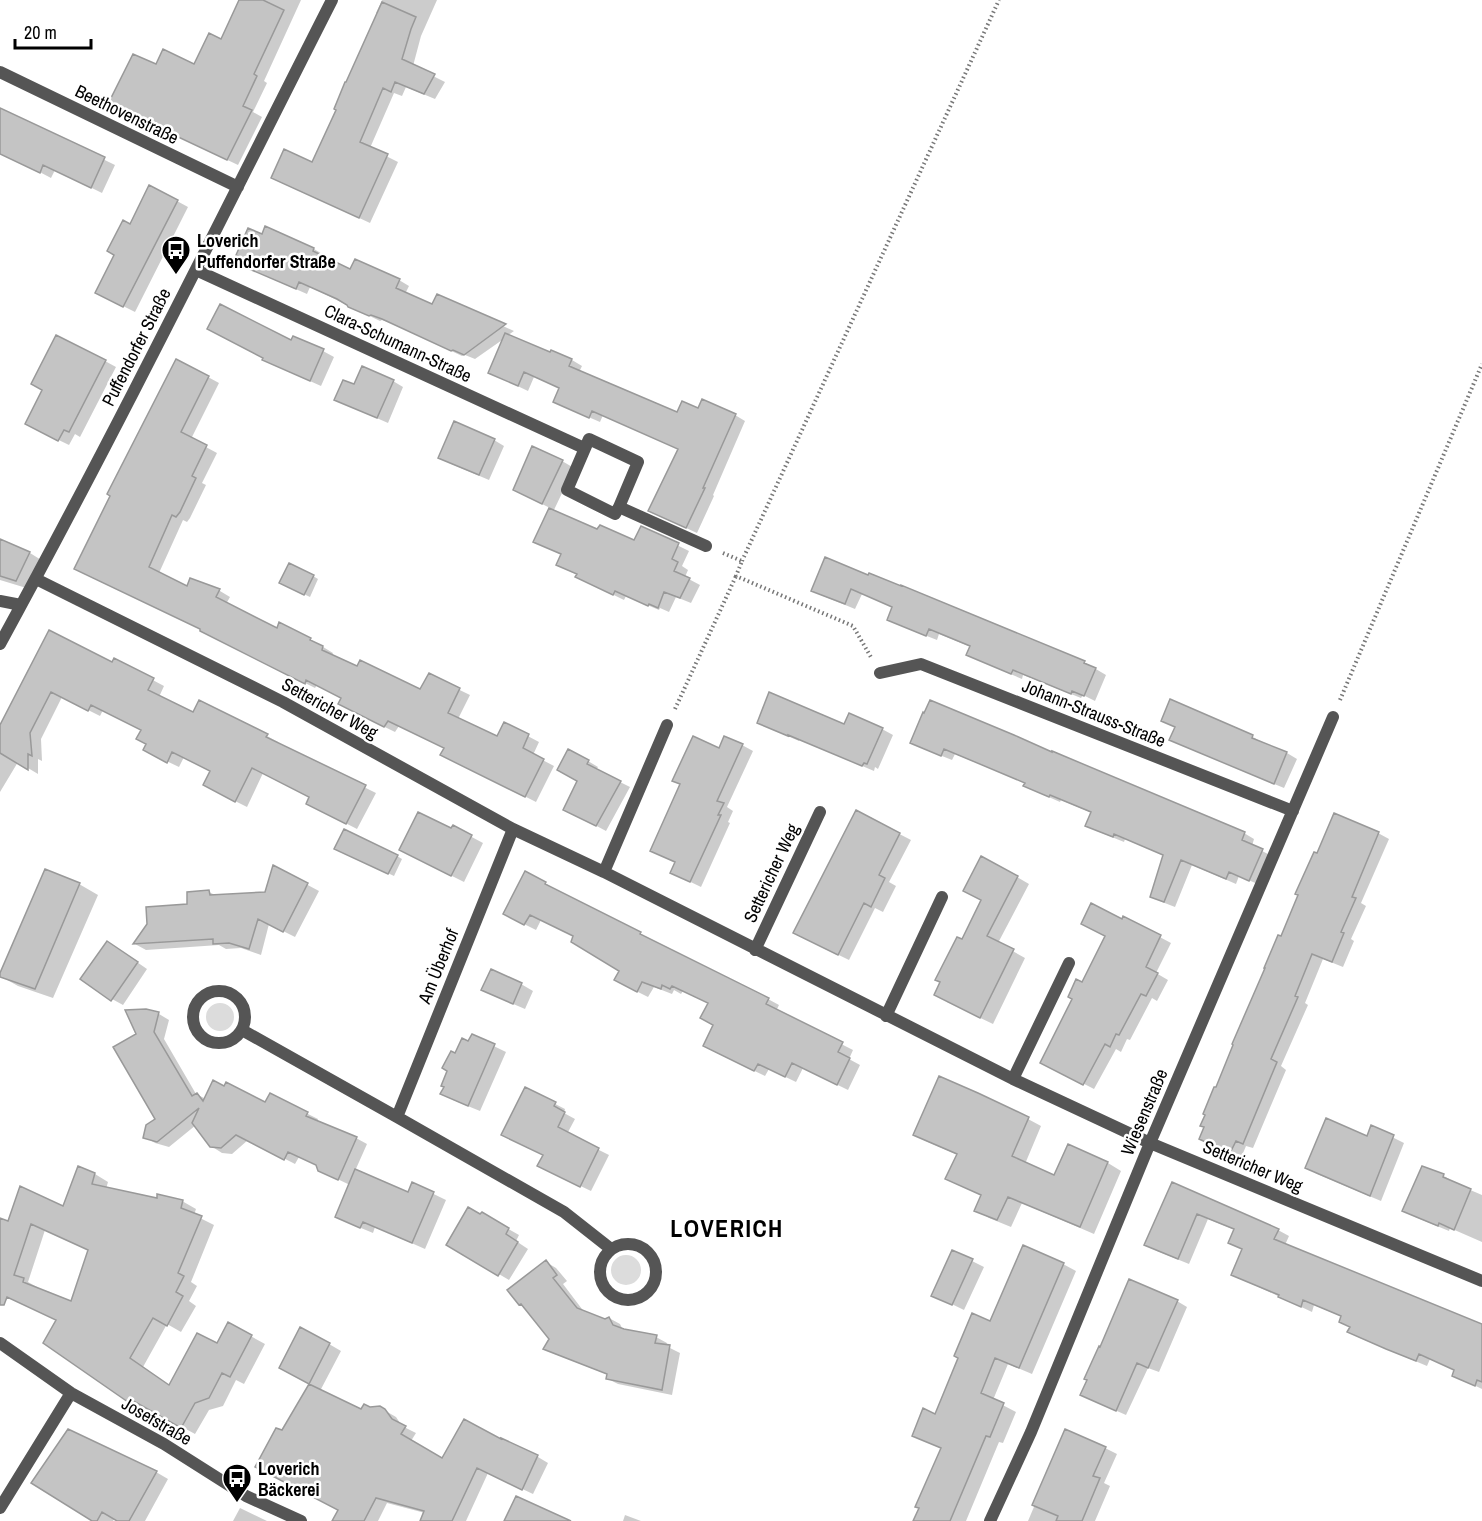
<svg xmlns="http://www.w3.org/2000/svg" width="1482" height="1521" viewBox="0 0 1482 1521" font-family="'Archivo Narrow',sans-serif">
<rect width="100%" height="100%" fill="#fff"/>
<path fill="#dcdcdc" d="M206 1017a14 14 0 1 1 28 0a14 14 0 1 1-28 0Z
M611 1270a15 15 0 1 1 30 0a15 15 0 1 1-30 0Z"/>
<path fill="#0003" fill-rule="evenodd" d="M240 0H301L264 81 267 83 253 112 262 117 238 165 120 109 156 66H195L221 41Z
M382 0H437L421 36 413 66 445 82 435 99 406 87 402 96 394 93 370 148 398 162 370 223 284 183 312 164 337 110 378 14 376 13Z
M0 109 115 165 102 193 55 170 51 178 32 168 0 147Z
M177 201 188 207 135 312 107 298 130 226Z
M263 236 314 249 324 255 322 257 351 271 399 280 409 286 405 294 433 306 438 296 514 331 507 336 551 354 552 352 572 360 582 366 579 372 678 414 699 410 735 415 745 421 713 495 714 496 697 533 660 516 679 449 603 415 600 422 565 407 560 388 534 377 528 391 490 373 505 338 475 359 465 355 462 356 394 324 382 320 380 321 310 287 307 294 259 273 249 268Z
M292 342 323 351 334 357 321 386 274 365Z
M105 361 116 367 80 437 75 434 69 445 38 430 44 390Z
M208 377 219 383 191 439 217 453 202 483 206 485 190 518 187 522 183 520 159 573 188 588 191 580 220 591 230 597 226 604 277 630 310 639 333 653 332 656 357 668 421 691 429 675 470 695 458 719 497 738 505 724 539 742 533 755 554 766 536 802 453 760 445 748 399 726 395 732 350 710 343 698 317 685 315 688 212 636 202 630 87 574Z
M393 381 403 387 388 423 347 405 336 399 355 386Z
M494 440 504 446 489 480 449 463Z
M562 461 574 468 553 512 598 531 635 542 642 528 689 551 682 566 688 570 685 577 700 585 691 603 676 597 669 612 660 608 659 610 626 596 624 600 577 577 578 575 569 571 562 555 535 542 550 508 526 496Z
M0 541 30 553 46 563 33 590 0 580Z
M826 559 1084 662 1106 675 1095 701 1083 695 1081 698 1023 675 1022 679 978 660 968 654 971 647 939 634 937 640 899 625 889 619 894 607 862 594 855 609 823 596 813 590Z
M313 576 318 579 310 597 287 586Z
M50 632 113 664 115 660 164 686 159 697 193 714 199 702 267 736 278 742 277 744 376 793 357 829 318 809 311 797 263 773 247 807 215 791 211 771 184 757 179 767 156 756 148 744 142 730 103 710 100 716 62 697 41 739 42 761 38 759V774L18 762 0 792V726Z
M1171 701 1253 737 1263 743 1287 753 1297 759 1284 788 1181 745 1171 739 1176 727Z
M924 715 1244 833 1254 839 1252 846 1272 856 1260 885 1239 876 1236 884 1192 865 1175 907 1162 902 1152 896 1165 856 1125 839 1124 842 1097 831 1087 825 1092 813 1061 800 1060 802 1035 791 1025 786 1026 783 955 754 952 760 922 748 912 742Z
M759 722 845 726 882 729 893 735 878 769 875 767 874 771 799 739V741L769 728Z
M742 745 753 751 727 807 733 811 728 822 730 823 701 887 672 873 676 863 652 850Z
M588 761 598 767 596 770 630 787 606 831 565 809Z
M857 812 911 840 889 882 896 886 883 912 875 908 849 960 806 939Z
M1335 815 1378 833 1389 839 1361 903 1366 906 1351 939 1354 941 1343 967 1323 959 1305 1003 1308 1005 1281 1066 1286 1070 1253 1148 1246 1146 1241 1158 1201 1139 1217 1089Z
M453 827 483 843 464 882 412 856 452 830Z
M341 851 397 856 402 859 394 876Z
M274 867 319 891 295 937 269 924 261 955 241 948 226 949 219 945 146 950 135 944 209 892 217 896 267 894Z
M1017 877 1029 884 998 943 1025 958 993 1024 947 1002 963 941 983 900Z
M545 883 556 890 555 891 768 999 779 1005 776 1011 853 1050 849 1059 860 1065 848 1090 803 1068 796 1082 769 1069 765 1076 715 1052V1025L709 1003 683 991 681 994 674 990 672 994 654 987 648 997 626 986 620 970 575 936 541 920 536 930 516 920Z
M79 884 98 895 53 998 18 986 0 976Z
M1124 918 1171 943 1156 973 1168 980 1157 1001 1152 998 1130 1040 1127 1039 1121 1052 1116 1049 1094 1089 1053 1068 1082 984Z
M118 949 147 969 123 1005 112 999Z
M521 984 533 991 525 1009 495 996Z
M146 1010 159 1014 169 1020 164 1039 196 1094 206 1099 265 1104 270 1095 318 1119 317 1122 356 1138 367 1144 355 1171 409 1194 413 1184 446 1200 425 1249 375 1227 373 1233 349 1223 350 1185 331 1176 318 1165 299 1157 295 1164 248 1140 232 1154 222 1153 211 1146 196 1125 169 1147 155 1143 145 1137 157 1120 138 1034Z
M473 1036 506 1052 480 1111 453 1100 469 1043Z
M526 1089 565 1109 564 1113 575 1119 567 1134 609 1155 591 1191 549 1171Z
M1028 1119 1041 1126 1025 1164 1055 1177 1068 1146 1108 1163 1121 1171 1094 1234 1022 1203 1011 1227 989 1218 976 1210 982 1196 947 1178 958 1155 928 1142 914 1135Z
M1372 1127 1404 1143 1381 1201 1317 1174 1307 1168 1368 1138Z
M79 1168 95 1174 108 1182 106 1189 158 1200 182 1201 196 1209 194 1215 214 1225 191 1282 197 1286 189 1301 196 1306 181 1332 167 1324 143 1367 170 1386 218 1345 229 1324 265 1344 244 1384 236 1380 223 1406 209 1410 195 1434 144 1406 143 1408 129 1400 58 1320 0 1294V1219L9 1222 64 1208ZM45 1230 90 1251 72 1303 37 1289V1287L28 1282Z
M1423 1168 1444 1176 1454 1182V1183L1482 1195V1242L1450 1228 1449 1231 1415 1217 1404 1211Z
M1172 1184 1278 1230 1289 1236 1285 1245 1482 1326V1389L1453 1375 1455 1370 1430 1359 1427 1366 1360 1338 1349 1332 1351 1327 1343 1317 1314 1305 1312 1312 1233 1275 1244 1250 1230 1242 1235 1230 1208 1219 1189 1264 1157 1251 1146 1245Z
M482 1214 519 1235 516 1241 528 1249 509 1280 448 1244Z
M972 1261 984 1267 964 1310 933 1295Z
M546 1262 556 1268 567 1281 563 1284 585 1313 605 1320 609 1318 620 1324 623 1330 656 1337 667 1343 666 1346 680 1353 672 1395 618 1384 608 1379 609 1375 555 1354 545 1348 550 1339 526 1307 520 1304Z
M1063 1264 1076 1271 1032 1374 1008 1364 993 1400 1016 1412 1003 1443 999 1442 966 1521H915L942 1449 913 1435 936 1416 991 1323Z
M1177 1301 1187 1307 1159 1372 1148 1368 1126 1415 1092 1400Z
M329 1344 341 1351 320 1391 362 1411 384 1410 396 1417 402 1426 416 1433 411 1441 443 1460 502 1440 538 1457 548 1463 533 1494 488 1473 466 1521H421L425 1513 387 1503 378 1521H343L339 1510 283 1432 311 1384 292 1374Z
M1066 1431 1105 1448 1117 1454 1104 1483 1110 1486 1095 1521H1028Z
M156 1472 168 1479 145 1521H120L115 1518 113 1521H94L33 1483Z
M240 1508 267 1521H233Z
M625 1515 641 1521H623Z"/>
<path fill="#c4c4c4" stroke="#999" stroke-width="1.5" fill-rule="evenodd" d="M239 0H263L284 10 254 74 257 76 243 106 252 110 227 160 108 104 133 54 156 64 163 49 194 64 209 33 221 39Z
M382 2 416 17 411 29 402 59 435 74 424 94 395 82 391 92 383 88 360 142 388 154 359 218 271 178 284 149 312 162 336 110 334 109 345 82H346Z
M0 108 105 157 91 188 43 165 40 173 0 154Z
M149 185 178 200 123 307 95 293 114 255 107 251 123 220 130 224Z
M265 226 314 248 313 251 350 269 355 259 400 279 396 288 432 304 437 294 506 324 464 355 453 350 451 351 382 319 371 315 369 316 348 307 347 305 337 299 299 282 296 289 247 268 250 261 236 255 248 228 262 234Z
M220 304 291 340 293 336 324 349 310 381 262 360 263 358 207 329Z
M505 333 550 352 551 350 572 359 569 366 677 412 682 401 698 408 702 399 736 414 703 488H705L686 528 648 511 678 449 592 411 589 418 553 402 559 388 524 372 518 386 488 373Z
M56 335 106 360 69 432 64 430 58 441 25 424 42 390 31 384Z
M176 359 209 376 181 432 207 445 192 476 196 478 180 512 176 517 172 515 149 567 187 586 190 578 220 589 216 597 277 628 279 622 311 638 310 640 323 646 322 650 357 666 360 660 420 689 429 673 460 688 448 713 497 736 504 722 529 734 523 748 544 759 525 797 440 755 444 748 388 721 384 727 338 704 341 698 306 680 305 684 200 631V629L74 569 110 496 107 494Z
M362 366 394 380 377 418 334 400 343 380 354 384Z
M454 421 495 439 479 475 438 458Z
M532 446 563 460 542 504 513 490Z
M549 508 597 529 600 525 634 540 641 526 679 543 672 559 678 562 674 571 690 578 680 598 664 592 658 608 649 604 648 606 615 591 613 595 575 577 577 574 556 565 561 554 533 542Z
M0 539 30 552 16 581 0 576Z
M825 557 868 575 869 573 901 586V585L1085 661 1084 663 1096 668 1084 696 1072 691 1071 694 1013 670 1011 674 966 655 970 646 929 629 926 636 887 620 892 607 851 589 845 604 811 591Z
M289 563 314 575 304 595 279 583Z
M49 630 112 662 114 658 154 678 148 690 193 712 199 700 268 734 266 737 366 785 346 824 306 804 309 797 252 768 235 802 203 785 210 771 172 752 167 763 143 750 146 744 136 739 141 730 91 705 88 711 51 692 30 733 32 756 28 754V770L0 753V725Z
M769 692 844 724 849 713 883 728 867 764 864 763 862 766 788 735V736L757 723Z
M1170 699 1253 735 1252 738 1287 752 1274 784 1169 740 1175 727 1161 721Z
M930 700 1014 735 1052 752V751L1245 832 1242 840 1263 849 1249 881 1229 872 1226 879 1181 860 1164 902 1150 897 1163 855 1114 834 1113 837 1085 826 1091 812 1050 795 1049 797 1023 786 1025 783 944 749 941 756 910 743 923 712 924 713Z
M693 736 719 748 724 736 743 744 717 801 724 803 718 815H721L690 882 670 873 675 862 650 851 680 784 672 781Z
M568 749 589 760 587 764 621 781 596 826 563 810 577 781 557 770Z
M856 810 900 833 879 875 885 878 871 907 864 903 838 955 793 933Z
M418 812 451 828 453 825 472 835 451 876 399 850Z
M1334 813 1379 832 1352 897 1356 898 1341 932 1344 933 1332 962 1312 954 1295 996 1298 997 1271 1059 1277 1062 1243 1144 1236 1141 1230 1153 1199 1139 1204 1127 1200 1126 1205 1115 1203 1114 1214 1087H1216L1233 1045 1232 1044 1265 968H1264L1278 935 1281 936 1298 895 1295 894 1314 852 1317 853Z
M344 829 398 855 388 874 334 849Z
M981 856 1018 876 987 936 1014 949 980 1018 934 995 940 982 935 980 957 937 962 939 981 900 963 891Z
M273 865 308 883 283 932 258 919 249 949 229 943 213 944V939L133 944 147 924 146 907 187 904V892L209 890 210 895 265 892Z
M45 869 80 883 35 989 0 977V973Z
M525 871 546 882 545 884 641 932 640 934 769 998 766 1004 843 1042 838 1052 850 1058 837 1085 792 1063 785 1077 758 1064 754 1071 703 1046 713 1025 700 1018 708 1003 672 986 670 989 662 985 661 989 642 982 637 992 614 980 619 971 571 942 573 936 530 915 524 925 503 914Z
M1091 903 1122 919 1123 916 1161 935 1146 967 1158 973 1146 996 1141 994 1119 1035 1116 1034 1110 1047 1105 1044 1083 1085 1040 1063 1072 999 1068 997 1076 979 1082 982 1105 936 1081 924Z
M107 941 138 962 111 1001 80 979Z
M491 969 522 983 513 1004 481 990Z
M146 1009 159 1012 154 1032 192 1096 197 1093 203 1101 213 1080 224 1086 226 1082 265 1102 270 1093 308 1112 306 1116 357 1137 338 1180 318 1171 316 1165 288 1152 284 1160 236 1135 221 1148 210 1147 192 1123 199 1108 157 1142 143 1138 146 1125 155 1119 113 1047 136 1034 125 1010Z
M472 1034 495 1044 468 1106 440 1094 444 1087 441 1086 447 1071 442 1068 451 1051 455 1053 462 1038 468 1041Z
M939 1076 978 1093 1029 1117 1012 1156 1054 1175 1068 1144 1108 1162 1080 1227 1008 1197 997 1220 974 1211 981 1195 945 1179 957 1154 913 1135Z
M525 1087 556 1102 554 1106 565 1112 558 1127 599 1148 580 1187 537 1166 543 1155 501 1135Z
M1326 1118 1367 1136 1371 1125 1394 1135 1370 1196 1305 1168Z
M78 1166 95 1173 92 1184 157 1198V1194L183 1200 181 1208 202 1216 178 1273 184 1276 176 1292 183 1296 167 1326 153 1318 130 1358 169 1385 197 1333 217 1343 228 1322 252 1335 230 1377 222 1373 209 1398 195 1403 181 1428 130 1399 128 1402 43 1343 56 1320 7 1297 4 1305H0V1218L8 1221 20 1186 63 1206ZM31 1224 88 1250 71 1301 23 1282 24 1278 14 1275Z
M1422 1166 1444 1174 1443 1177 1471 1189 1454 1230 1439 1223 1438 1226 1402 1211Z
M355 1169 408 1192 412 1182 434 1192 412 1243 363 1222 360 1228 335 1217Z
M1172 1182 1279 1229 1274 1239 1482 1324V1382L1477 1380 1475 1386 1452 1376 1454 1370 1419 1354 1416 1361 1386 1349 1347 1332 1350 1327 1339 1322 1341 1316 1303 1300 1301 1307 1278 1297 1279 1295 1231 1275 1242 1249 1228 1243 1234 1229 1197 1214 1178 1259 1144 1245Z
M468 1207 480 1214 482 1212 509 1228 506 1234 518 1242 498 1276 446 1245Z
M1023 1245 1064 1263 1019 1368 995 1358 981 1393 1004 1403 990 1437 986 1436 950 1521H913L919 1508 915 1507 941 1448 912 1436 923 1408 935 1414 958 1358 954 1356 972 1313 990 1321Z
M952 1250 973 1259 952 1305 931 1296Z
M546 1260 557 1275 553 1278 577 1308 605 1319 609 1317 613 1325 624 1329 657 1335 655 1343 670 1345 662 1390 606 1379 607 1374 543 1349 549 1339 521 1304 519 1305 507 1290Z
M1129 1279 1178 1300 1148 1368 1137 1363 1116 1411 1080 1395 1087 1380 1084 1379 1099 1346 1100 1347Z
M300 1327 330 1343 309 1384 279 1368Z
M309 1384 361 1409 364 1404 370 1407 380 1406 385 1409 392 1419 406 1426 401 1434 442 1458 464 1419 501 1439V1438L538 1455 522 1490 477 1468 452 1521H420L424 1511 376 1498 364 1521H332L338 1510 255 1467 276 1428 282 1430Z
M68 1429 157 1471 129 1521H117L102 1512 97 1521H92L31 1483Z
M1065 1429 1106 1447 1093 1476 1100 1478 1082 1521H1056L1058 1516 1032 1505Z
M516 1496 571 1521H504Z"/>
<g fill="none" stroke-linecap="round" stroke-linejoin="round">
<path stroke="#777" stroke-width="4" stroke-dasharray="1.5 3" stroke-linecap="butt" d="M723 553 742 561 736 576 853 626 872 659
M742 561 999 0
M1340 700 1482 364
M675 709 736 576"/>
<path stroke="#555" stroke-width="12" d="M0 72 238 187
M196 270 584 448
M589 439 638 462 619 507 615 514 567 490Z
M619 507 706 546
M36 579 283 702 513 829 604 872 1013 1079 1150 1143 1482 1281
M0 601 21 605
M0 644C116 432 223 215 332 0
M880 673 921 664 1293 811
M604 872 667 725
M755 950 820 812
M193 1017a26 26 0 1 1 52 0a26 26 0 1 1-52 0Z
M886 1016 942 897
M242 1030 397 1117 564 1212 611 1249
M1013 1079 1069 963
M397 1117 513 829
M600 1272a28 28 0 1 1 56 0a28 28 0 1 1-56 0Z
M990 1521 1031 1432 1150 1143 1333 717"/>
<path stroke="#555" stroke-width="12" d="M0 1343 71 1393 164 1444 246 1496 301 1521
M0 1508 71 1393"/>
</g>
<defs>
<g id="bus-pin" transform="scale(1.5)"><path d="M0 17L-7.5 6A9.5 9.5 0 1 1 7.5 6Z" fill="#000" stroke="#fff"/><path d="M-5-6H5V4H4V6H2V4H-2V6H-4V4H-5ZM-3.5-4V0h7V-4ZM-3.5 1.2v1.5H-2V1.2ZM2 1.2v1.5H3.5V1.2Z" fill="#fff"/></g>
</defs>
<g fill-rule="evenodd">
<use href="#bus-pin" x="176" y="250"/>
<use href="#bus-pin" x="237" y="1478"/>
</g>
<g text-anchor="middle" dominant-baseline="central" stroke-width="5" stroke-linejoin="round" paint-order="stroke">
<g font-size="18" fill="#000" stroke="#fff">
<text transform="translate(127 114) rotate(26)">Beethovenstraße</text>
<text transform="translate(398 343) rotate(25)">Clara-Schumann-Straße</text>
<text transform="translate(136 347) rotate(-63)">Puffendorfer Straße</text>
<text transform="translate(330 708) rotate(29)">Settericher Weg</text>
<text transform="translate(1094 713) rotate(22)">Johann-Strauss-Straße</text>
<text transform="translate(771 873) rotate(-65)">Settericher Weg</text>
<text transform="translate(438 966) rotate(-68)">Am Überhof</text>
<text transform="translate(1144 1112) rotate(-67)">Wiesenstraße</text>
<text transform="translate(1253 1166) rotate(23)">Settericher Weg</text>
<text transform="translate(157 1421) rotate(30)">Josefstraße</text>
</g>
<g font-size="18" font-weight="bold" fill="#000" stroke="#fff" text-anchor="start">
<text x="197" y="240">Loverich<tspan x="197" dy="21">Puffendorfer Straße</tspan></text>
<text x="258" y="1468">Loverich<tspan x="258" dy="21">Bäckerei</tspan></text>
</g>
<g font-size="24" font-weight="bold" letter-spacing="1.5" fill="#000" stroke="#fff">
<text x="727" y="1228">LOVERICH</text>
</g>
</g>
<path d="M15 39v9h76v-9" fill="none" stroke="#000000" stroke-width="3"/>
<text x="24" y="39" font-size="18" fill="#000000" stroke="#ffffff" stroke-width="4.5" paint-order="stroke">20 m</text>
</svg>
